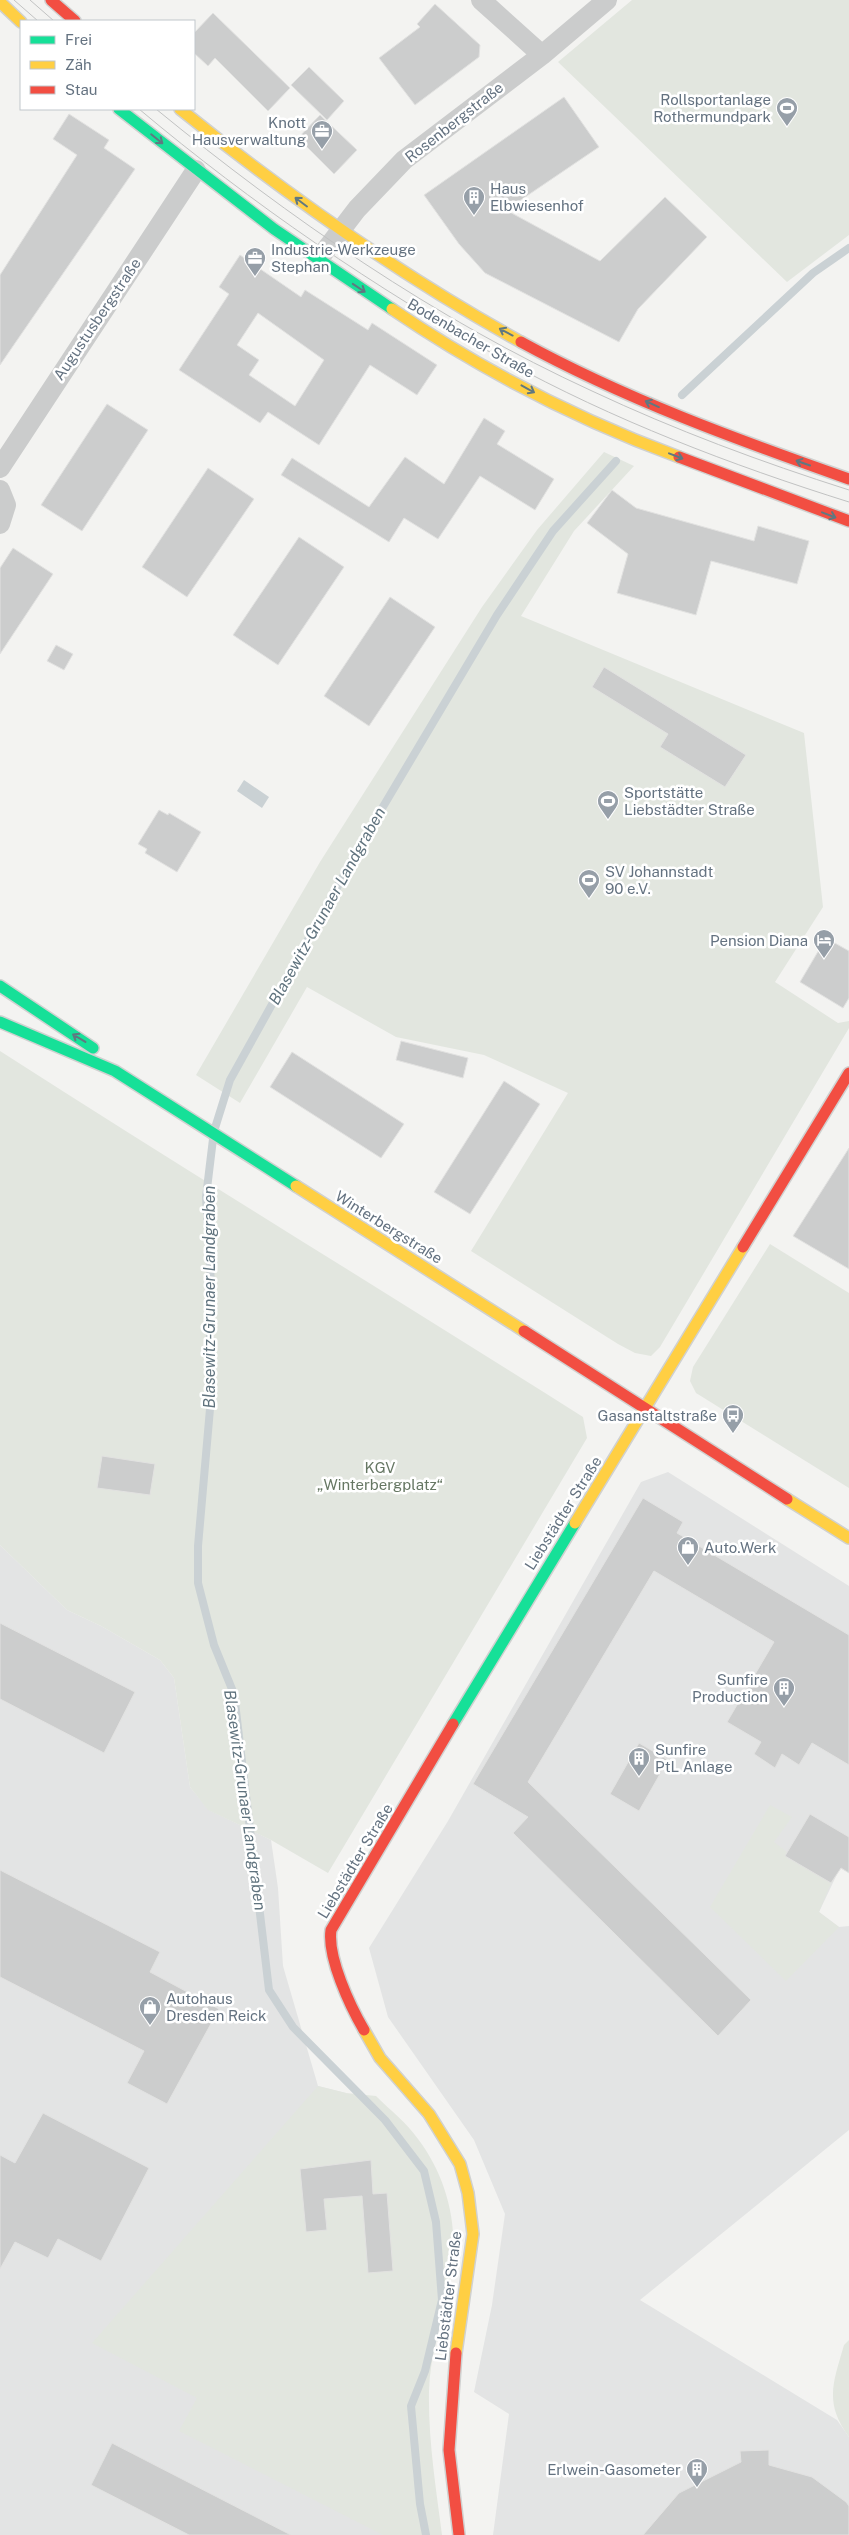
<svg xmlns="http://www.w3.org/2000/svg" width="849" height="2535" viewBox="0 0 849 2535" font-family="'Public Sans',sans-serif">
<rect width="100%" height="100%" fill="#f3f3f1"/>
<path fill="#e3e4e4" d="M668 1472 849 1586V1873L840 1868 819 1912 839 1927 849 1926V2130L640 2300 837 2420 849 2437V2535H493L509 2414 474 2392 492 2305 505 2214 474 2140 388 2017 369 1948 448 1821 641 1482Z
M0 1545 67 1610 101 1626 160 1660 174 1678 190 1787 209 1810 271 1840 278 1888 283 1966 318 2086 346 2093 421 2535H0Z"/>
<path fill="#e2e6df" d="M632 0H849V235L787 282 558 62Z
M604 452 634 466 574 531 521 616 804 733 823 907 775 982 838 1023 849 1021V1028L660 1347 651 1356 635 1353 618 1344 471 1251 568 1093 484 1055 396 1037 307 987 240 1103 196 1075 320 862 482 607 537 530Z
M0 1051C193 1175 389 1294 583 1417L587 1438 328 1873 271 1840 208 1810 190 1787 174 1678 160 1660 101 1626 67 1610 0 1545Z
M770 1244 849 1293V1488L696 1393 690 1381 693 1367Z
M770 1805 792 1817 774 1842 787 1852 785 1856 831 1883 819 1912 839 1927 786 1981 710 1907Z
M318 2086 346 2093 376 2096C390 2110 407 2123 418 2139 446 2176 458 2222 452 2268 446 2309 430 2350 429 2391 428 2439 436 2488 442 2535H383L179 2431 197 2398 92 2343Z
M849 2340V2437C824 2403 833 2383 844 2345Z"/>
<path fill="#cad1d4" d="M244 780 269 797 262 808 237 791Z"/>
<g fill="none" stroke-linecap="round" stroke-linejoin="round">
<path stroke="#cad1d4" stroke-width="8" d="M682 395 813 273 849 248
M215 1128 230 1080 365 837 497 615 553 531 616 461
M213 1139 206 1197 211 1283 209 1315 212 1386 198 1546V1583L214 1645 234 1694 269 1990 293 2027 385 2120 424 2171 436 2222 442 2300 425 2371 411 2406 420 2504 426 2535"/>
</g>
<path fill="#cccdcd" stroke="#e2e2e1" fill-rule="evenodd" d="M435 4 480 45 479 57 415 105 379 58 420 27 417 24Z
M213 13 290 88 268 111 215 58 208 66 194 53V33Z
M309 67 344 101 327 120 291 85Z
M564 97 599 147 506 210 600 261 665 197 707 237 638 309 619 342 485 273 459 244 424 195Z
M69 114 109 140 104 148 135 169 0 365V275L77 155 53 139Z
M320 115 357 150 334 174 298 138Z
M240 255 301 297 305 290 368 330 372 323 437 365 417 395 370 365 319 445 268 412 260 423 179 370 229 294 219 287ZM258 313 324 360 295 406 249 375 259 360 237 345Z
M107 404 148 430 82 531 41 505Z
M484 418 505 431 497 444 554 479 535 510 480 476 438 539 404 518 389 542 281 475 292 458 369 507 405 457 444 484Z
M208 468 254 499 187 597 142 567Z
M612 490 636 508 754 541 758 526 809 541 797 584 711 561 696 615 617 593 628 554 587 523Z
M299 537 344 567 278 665 233 635Z
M13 548 53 574 0 654V568Z
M390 597 435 627 369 726 324 696Z
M56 645 73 654 64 670 47 661Z
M604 667 746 755 725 787 660 747 668 734 592 687Z
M159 810 168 815 169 813 201 832 177 872 145 853 147 849 138 844Z
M826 938 849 951V998L843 1008 800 982Z
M401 1041 468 1058 463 1078 396 1060Z
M292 1052 404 1124 381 1158 270 1087Z
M504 1081 540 1104 470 1214 434 1192Z
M849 1148V1269L793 1236Z
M102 1456 155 1464 150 1495 97 1488Z
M643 1498 683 1522 677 1533 849 1635V1765L812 1743 799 1765 782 1754 775 1768 754 1754 761 1742 727 1722 774 1642 654 1571 528 1782 751 2000 718 2036 513 1833 528 1817 473 1784Z
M0 1623 135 1692 104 1753 0 1699Z
M639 1743 668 1760 639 1811 610 1794Z
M810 1814 849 1837V1873L841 1868 831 1883 785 1856Z
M0 1870 160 1952 150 1972 219 2009 167 2104 127 2083 144 2051 0 1977Z
M43 2113 149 2168 101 2261 58 2239 48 2258 15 2242 0 2269V2155L15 2163Z
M371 2160 373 2194 387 2193 393 2271 368 2273 362 2196 324 2199 327 2230 306 2232 300 2169Z
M112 2443 291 2535H189L91 2485Z
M769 2450V2465L812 2477 846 2502 849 2506V2535H643L679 2493 741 2462 740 2451Z"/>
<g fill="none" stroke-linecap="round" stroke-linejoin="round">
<g stroke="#d0d1d0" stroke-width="14">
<path id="fast" d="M119 109 274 229 392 309
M0 986 93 1048
M0 1022 115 1071 296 1186
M453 1724 575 1523"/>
</g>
<g stroke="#d0d1d0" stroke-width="14">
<path id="slow" d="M0 2 21 22
M180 109C288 196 400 275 521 342
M392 309C480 369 579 420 679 457
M296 1186 524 1331
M787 1499 849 1538
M575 1523 743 1247
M364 2030 380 2058 429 2114 460 2164 468 2193 473 2234 456 2353"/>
</g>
<g stroke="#d0d1d0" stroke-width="14">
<path id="jam" d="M51 0 75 21
M521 342C625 399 738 440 849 479
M679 457 849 521
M743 1247 849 1073
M524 1331 787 1499
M364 2030C350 2006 327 1957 331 1930L453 1724
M456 2353 449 2450 459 2535"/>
</g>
<path stroke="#cbcccc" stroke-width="20" d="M481 0 542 55
M318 260 357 209 404 160 542 55 607 0
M0 468 196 170
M0 490 6 505 0 524"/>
<use href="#fast" stroke="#16e098" stroke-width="11"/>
<use href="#slow" stroke="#ffcf43" stroke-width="11"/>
<use href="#jam" stroke="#f24e42" stroke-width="11"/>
<path stroke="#c1c2c2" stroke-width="1" d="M14 0 38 21
M30 0 54 21
M139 109C252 204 375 288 504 360 613 420 731 465 849 502
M156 109C289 218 435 319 592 391 675 430 761 462 849 490"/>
</g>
<defs><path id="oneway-shaft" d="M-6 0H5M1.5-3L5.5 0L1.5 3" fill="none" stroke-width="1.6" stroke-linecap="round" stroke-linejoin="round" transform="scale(1.25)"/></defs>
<g stroke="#607881">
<use href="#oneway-shaft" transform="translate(157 139) rotate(39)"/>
<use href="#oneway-shaft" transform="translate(301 202) rotate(-143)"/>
<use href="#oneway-shaft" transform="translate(359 288) rotate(34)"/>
<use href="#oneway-shaft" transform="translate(506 332) rotate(-152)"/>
<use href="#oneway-shaft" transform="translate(528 389) rotate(29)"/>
<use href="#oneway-shaft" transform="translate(652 404) rotate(-156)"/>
<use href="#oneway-shaft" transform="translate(676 456) rotate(21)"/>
<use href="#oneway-shaft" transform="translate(803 463) rotate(-161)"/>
<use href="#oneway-shaft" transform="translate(829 515) rotate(21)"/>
<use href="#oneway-shaft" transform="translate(79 1038) rotate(-149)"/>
</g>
<defs>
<g id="stadium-pin" transform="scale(1.125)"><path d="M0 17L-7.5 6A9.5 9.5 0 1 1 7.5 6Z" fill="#969fa8" stroke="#fff"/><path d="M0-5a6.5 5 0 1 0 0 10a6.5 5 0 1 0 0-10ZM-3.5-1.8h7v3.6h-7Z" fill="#fff"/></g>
<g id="office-pin" transform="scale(1.125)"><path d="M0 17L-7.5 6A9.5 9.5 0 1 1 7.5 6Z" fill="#969fa8" stroke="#fff"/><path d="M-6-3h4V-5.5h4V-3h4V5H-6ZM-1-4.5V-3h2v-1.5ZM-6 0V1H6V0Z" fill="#fff"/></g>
<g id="building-pin" transform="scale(1.125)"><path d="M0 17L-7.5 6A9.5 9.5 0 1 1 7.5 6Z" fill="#969fa8" stroke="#fff"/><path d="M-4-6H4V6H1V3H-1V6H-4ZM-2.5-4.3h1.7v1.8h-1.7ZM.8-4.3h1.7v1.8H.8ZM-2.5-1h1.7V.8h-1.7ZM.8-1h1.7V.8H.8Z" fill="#fff"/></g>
<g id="hotel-pin" transform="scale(1.125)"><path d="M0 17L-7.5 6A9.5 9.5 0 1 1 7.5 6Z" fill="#969fa8" stroke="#fff"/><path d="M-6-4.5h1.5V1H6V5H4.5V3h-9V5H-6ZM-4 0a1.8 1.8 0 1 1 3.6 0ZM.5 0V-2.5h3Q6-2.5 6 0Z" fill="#fff"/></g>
<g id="bus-pin" transform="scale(1.125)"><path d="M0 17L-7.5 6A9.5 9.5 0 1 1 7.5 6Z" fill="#969fa8" stroke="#fff"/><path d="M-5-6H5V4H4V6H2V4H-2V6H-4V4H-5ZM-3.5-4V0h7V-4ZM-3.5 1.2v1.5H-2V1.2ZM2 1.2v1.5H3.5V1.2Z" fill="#fff"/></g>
<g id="shop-pin" transform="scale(1.125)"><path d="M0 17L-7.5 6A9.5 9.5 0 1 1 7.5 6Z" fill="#969fa8" stroke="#fff"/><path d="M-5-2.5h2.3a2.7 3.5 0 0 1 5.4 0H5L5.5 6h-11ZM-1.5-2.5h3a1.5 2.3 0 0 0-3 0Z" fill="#fff"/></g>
</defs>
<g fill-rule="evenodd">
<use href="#stadium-pin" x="787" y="108"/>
<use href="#office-pin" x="322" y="131"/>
<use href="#building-pin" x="474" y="197"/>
<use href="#office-pin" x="255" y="258"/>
<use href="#stadium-pin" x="608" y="801"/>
<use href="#stadium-pin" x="589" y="880"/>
<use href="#hotel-pin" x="824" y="940"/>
<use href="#bus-pin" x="733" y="1415"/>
<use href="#shop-pin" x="688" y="1547"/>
<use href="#building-pin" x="784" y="1688"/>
<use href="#building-pin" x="639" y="1758"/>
<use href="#shop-pin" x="150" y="2007"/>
<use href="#building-pin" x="697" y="2469"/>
</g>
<g text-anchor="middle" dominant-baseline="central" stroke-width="5" stroke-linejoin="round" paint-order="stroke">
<g font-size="15" fill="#647280" stroke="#fff" text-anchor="start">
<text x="771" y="99" text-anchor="end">Rollsportanlage<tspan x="771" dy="17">Rothermundpark</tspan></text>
<text x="306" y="122" text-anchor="end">Knott<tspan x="306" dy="17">Hausverwaltung</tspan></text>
<text x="490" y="188">Haus<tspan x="490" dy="17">Elbwiesenhof</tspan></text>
<text x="271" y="249">Industrie-Werkzeuge<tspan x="271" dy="17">Stephan</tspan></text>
<text x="624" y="792">Sportstätte<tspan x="624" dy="17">Liebstädter Straße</tspan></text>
<text x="605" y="871">SV Johannstadt<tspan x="605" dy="17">90 e.V.</tspan></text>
<text x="808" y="940" text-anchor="end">Pension Diana</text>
<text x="717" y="1415" text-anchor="end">Gasanstaltstraße</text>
<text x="704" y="1547">Auto.Werk</text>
<text x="768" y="1679" text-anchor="end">Sunfire<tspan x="768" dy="17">Production</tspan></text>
<text x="655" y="1749">Sunfire<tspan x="655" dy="17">PtL Anlage</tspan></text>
<text x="166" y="1998">Autohaus<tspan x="166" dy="17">Dresden Reick</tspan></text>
<text x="681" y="2469" text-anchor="end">Erlwein-Gasometer</text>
</g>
<g font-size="15" fill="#647280" stroke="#fff">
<text transform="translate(454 122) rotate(-38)">Rosenbergstraße</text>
<text transform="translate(97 319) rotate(-56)">Augustusbergstraße</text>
<text transform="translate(471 338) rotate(30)">Bodenbacher Straße</text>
<text transform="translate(389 1227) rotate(32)">Winterbergstraße</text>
<text transform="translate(563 1513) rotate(-58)">Liebstädter Straße</text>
<text transform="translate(355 1861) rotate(-59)">Liebstädter Straße</text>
<text transform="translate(448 2296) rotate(-83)">Liebstädter Straße</text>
</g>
<g font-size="15" fill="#667763" stroke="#fff">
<text x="380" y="1467">KGV<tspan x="380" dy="17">„Winterbergplatz“</tspan></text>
</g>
<g font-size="16" font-style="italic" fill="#60737e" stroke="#fff">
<text transform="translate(327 906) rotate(-61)">Blasewitz‐Grunaer Landgraben</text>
<text transform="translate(209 1297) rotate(-90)">Blasewitz‐Grunaer Landgraben</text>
<text transform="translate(245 1800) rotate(82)">Blasewitz‐Grunaer Landgraben</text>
</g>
</g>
<rect x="20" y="20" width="175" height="90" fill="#ffffff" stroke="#c1c7cc"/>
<rect x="30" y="36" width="25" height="8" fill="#16e098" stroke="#c1c7cc"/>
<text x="65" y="45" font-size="15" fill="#647280">Frei</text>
<rect x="30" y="61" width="25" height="8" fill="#ffcf43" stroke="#c1c7cc"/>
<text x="65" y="70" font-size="15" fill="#647280">Zäh</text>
<rect x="30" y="86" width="25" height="8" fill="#f24e42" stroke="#c1c7cc"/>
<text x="65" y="95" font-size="15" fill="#647280">Stau</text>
</svg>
